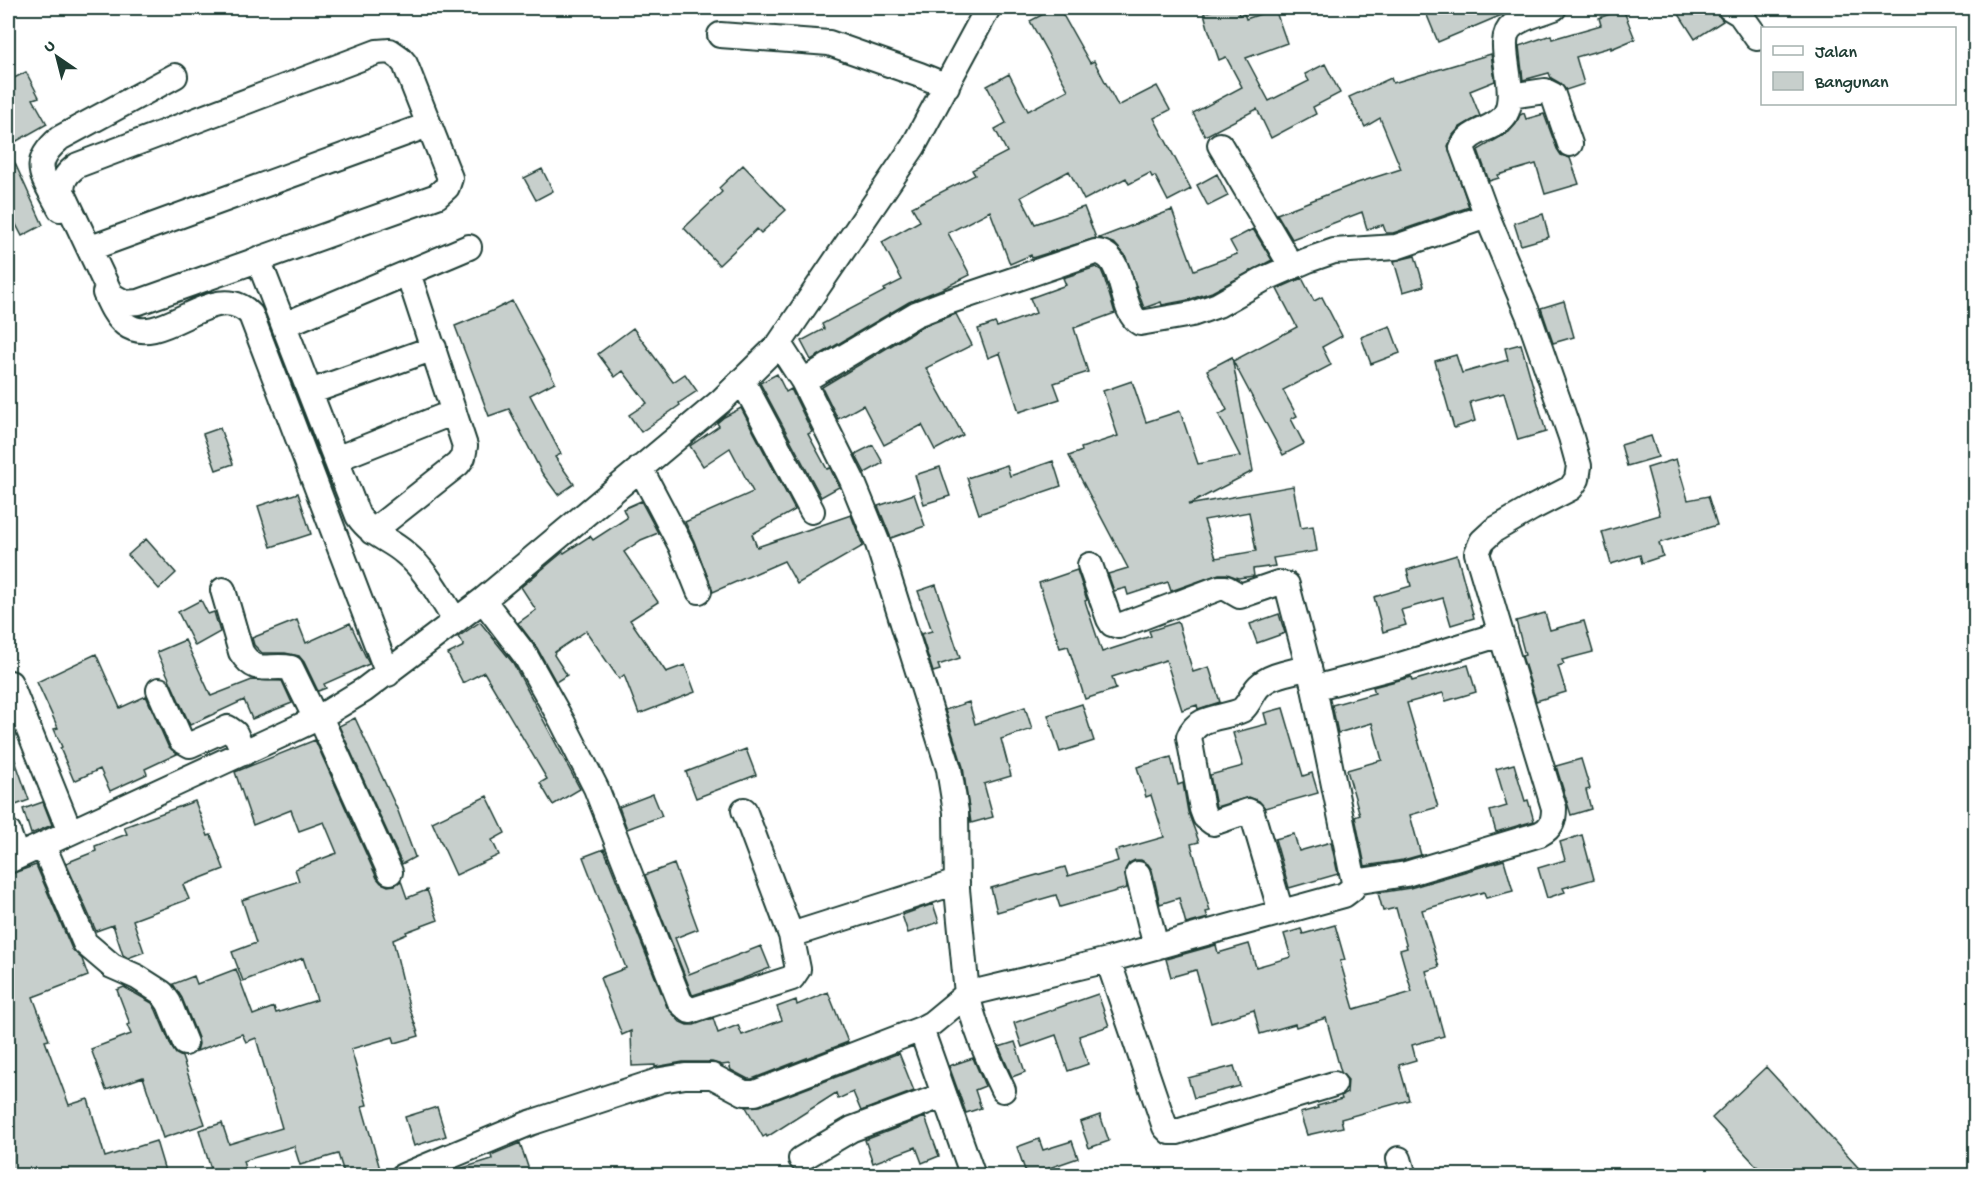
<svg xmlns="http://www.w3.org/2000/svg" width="1983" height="1183" viewBox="0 0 1983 1183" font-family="'Gochi Hand',sans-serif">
<rect width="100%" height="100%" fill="#fff"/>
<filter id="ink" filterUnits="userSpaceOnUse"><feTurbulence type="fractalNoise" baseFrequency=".0167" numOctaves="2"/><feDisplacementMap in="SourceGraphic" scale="12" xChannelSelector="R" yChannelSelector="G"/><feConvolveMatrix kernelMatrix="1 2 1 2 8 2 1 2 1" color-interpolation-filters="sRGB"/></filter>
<g filter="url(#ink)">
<path fill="#c7cfcc" stroke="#1f3d34" stroke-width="1.5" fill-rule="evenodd" d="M1055 8H1059L1090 63 1094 61 1118 106 1157 86 1170 110 1154 118 1191 189 1168 201 1155 176 1152 177 1150 173 1129 184 1126 178 1084 200 1069 171 1021 197 1035 224 1084 207 1096 238 1032 258 1031 255 1010 264 990 211 948 233 970 275 944 288 909 302 811 360 801 341 824 329 822 324 885 291 884 289 902 280 882 242 920 221 912 207 975 175 972 170 1007 152 995 129 1006 123 987 86 1009 74 1028 111 1068 90 1030 21Z
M1220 8H1237L1239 15 1244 13 1246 19 1275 9 1287 43 1246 58 1269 101 1309 81 1305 74 1325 64 1340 93 1313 107 1316 114 1271 138 1257 109 1205 136 1193 113 1242 87 1226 57 1219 60 1208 28 1204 13Z
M1424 8H1514L1504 14 1438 42Z
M1675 8H1716L1718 15 1723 21 1695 39Z
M1623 9 1635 39 1611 49V47L1576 57 1584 84 1566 90 1560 83 1551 78 1549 73 1523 80 1519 46 1551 35 1552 39 1601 25 1599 18Z
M1491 54 1495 81 1470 91 1480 116 1460 127 1453 135 1448 146 1469 207 1393 233H1386L1383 225 1367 229 1362 212 1292 239 1277 214 1357 183 1401 169 1380 118 1365 127 1349 97 1391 78 1393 83Z
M26 72 39 97 33 99 47 124 8 146V81Z
M1524 113 1526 119 1544 114 1557 149 1561 155 1570 158 1579 184 1545 194 1536 164 1498 175 1499 178 1489 181 1478 150 1509 132 1516 124 1520 115Z
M8 148 43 225 22 236 8 209Z
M743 165 786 210 761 233 757 229 719 265 684 228 722 192 719 188Z
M542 169 553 191 536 200 524 178Z
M1217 174 1228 196 1208 206 1197 185Z
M1172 210 1194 270 1237 254 1230 241 1253 229 1272 260 1212 292 1188 300 1162 305 1161 302 1144 308 1125 255 1115 244 1099 238Z
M1543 214 1549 237 1521 245 1514 223Z
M1415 256 1424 286 1403 292 1394 261Z
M1096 267 1101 270 1104 277 1115 313 1074 328 1088 372 1054 383 1060 399 1019 412 1000 353 988 358 978 329 995 323 997 327 1036 313 1030 298 1066 285 1063 278Z
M1302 278 1314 301 1322 297 1342 336 1322 347 1331 365 1283 390 1297 416 1291 419 1304 444 1283 455 1233 361 1297 327 1277 289Z
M512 301 555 382 530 395 561 454 555 457 574 484 558 495 542 473 509 409 489 416 455 326 492 311Z
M1564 301 1574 337 1553 343 1541 308Z
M956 314 972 345 926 368 963 435 935 450 922 425 884 445 863 405 838 419 822 387 922 327Z
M1390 326 1400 353 1371 364 1361 337Z
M633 328 673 382 685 374 697 391 679 403 680 405 641 432 629 415 647 403 623 371 615 377 598 354Z
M1521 344 1546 432 1518 440 1504 393 1470 402 1475 421 1454 428 1435 361 1456 355 1462 373 1508 360 1505 348Z
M1232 357 1253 471 1188 505 1293 486 1301 528 1313 526 1317 551 1273 558 1275 566 1253 569 1254 576 1238 578 1227 574H1219L1171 591 1168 582 1128 595 1126 588 1114 591 1108 574 1128 568 1069 456 1082 451 1081 448 1118 436 1103 391 1132 381 1146 422 1180 411 1198 464 1240 456 1219 415 1227 410 1207 370ZM1249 512 1256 551 1216 558 1204 520Z
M777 374 786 392 791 389 812 432 808 434 827 469 830 468 839 487 821 497 760 383Z
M741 408 795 510 752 534 757 547 851 515 863 546 797 584 784 561 713 592 694 541 685 522 753 492 730 448 703 466 690 446 719 426 717 423 724 417Z
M220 428 233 464 216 470 203 434Z
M1651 436 1658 457 1627 466 1621 445Z
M873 445 883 463 865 473 855 454Z
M1676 459 1688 500 1708 496 1717 525 1659 543 1663 556 1642 563 1640 555 1611 564 1602 532 1660 515 1647 468Z
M1053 461 1061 486 979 514 967 478 1007 465 1010 476Z
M940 467 950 496 924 504 915 475Z
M298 493 311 534 271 547 258 506Z
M914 494 925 526 891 538 878 506Z
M641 501 658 533 641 540 624 552 658 602 630 620 666 672 685 665 695 692 639 714 624 675 619 679 586 631 555 652 554 655 567 675 556 682 537 648 518 623 536 610 521 587 563 552 564 553 590 536 593 540 627 518 623 509Z
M146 539 176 573 159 589 128 555Z
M1457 555 1474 618 1451 625 1443 598 1401 610 1406 625 1383 632 1374 597 1411 586 1407 570Z
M1077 570 1087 600 1085 601 1102 652 1151 636 1149 631 1178 622 1193 672 1209 667 1220 702 1198 709 1197 705 1182 710 1166 660 1112 677 1116 689 1085 699 1068 646 1060 648 1039 583Z
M936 585 960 658 938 665 940 670 933 672 921 634 932 631 918 591Z
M201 600 208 614 214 612 220 632 195 646 178 612Z
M1545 613 1550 630 1584 621 1593 652 1562 660 1564 664 1558 666 1566 692 1536 701 1522 656 1525 655 1516 621Z
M1279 614 1285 633 1257 643 1250 624Z
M297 620 306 643 350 623 369 664 324 684 326 688 318 691 304 662 299 656 285 653H262L254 645 252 638Z
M480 622 513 663 580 789 553 805 540 783 547 779 484 672 463 683 448 654 464 646 458 637Z
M185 640 211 696 252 680 282 681 292 703 252 719 244 700 190 725 157 652Z
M96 654 120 708 146 696 168 746 177 754 145 769 147 774 110 791 100 769 74 781 60 748 62 747 54 729 58 728 37 682Z
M1468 665 1476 692 1446 701 1443 693 1407 703 1438 807 1410 815 1421 855 1403 860 1365 866 1355 817 1360 815 1347 770 1382 760 1372 723 1338 733 1332 705 1375 693 1373 687 1411 677 1412 681Z
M969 702 975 724 1025 707 1032 729 1001 739 1011 776 984 784 993 817 971 823 963 767 945 710Z
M1082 704 1094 741 1060 752 1048 715Z
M1283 708 1303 776 1312 773 1318 793 1265 808 1259 801 1249 797 1216 807 1210 775 1243 766 1233 733 1267 724 1264 713Z
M355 718 398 811 415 857 402 864 339 726Z
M315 740 377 878 381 883 388 886 395 885 401 881 407 898 427 890 438 920 406 932 407 934 393 940 409 1006 419 1036 395 1043 393 1037 351 1049 367 1105 362 1106 382 1176H345L338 1154 300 1165 294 1146 243 1161 247 1176H213L199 1130 222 1123 229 1144 282 1128 256 1038 246 1042 242 1034 197 1051 199 1044 198 1038 182 998 173 984 194 976 197 984 236 969 253 1015 274 1007 276 1013 317 1000 303 958 243 981 232 952 256 943 242 900 299 881 295 869 337 853 324 822 299 831 291 810 253 825 235 772Z
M10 746 29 800 8 808V747Z
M746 749 756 775 696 798 686 772Z
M1171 757 1178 785 1183 783 1188 812 1199 842 1191 844 1210 911 1206 912 1208 918 1186 924 1179 898 1160 904 1152 870 1148 864 1141 860H1135L1129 863 1125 870 1127 888 1060 907 1056 895 997 912 991 888 1065 867 1068 876 1118 861 1115 851 1164 837 1151 795 1146 797 1137 767Z
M1581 759 1590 789 1586 790 1591 809 1571 815 1556 766Z
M1514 764 1525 801 1528 800 1534 821 1496 832 1490 811 1507 806 1496 769Z
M653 794 662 816 627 829 619 807Z
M487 796 505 833 492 840 499 855 456 875 432 822Z
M195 801 208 836 211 835 224 869 183 885 189 899 133 920 144 952 128 958 123 955 113 925 96 931 66 863 96 851 95 846 127 834 124 827Z
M43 802 52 825 31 834 23 809Z
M1294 834 1299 851 1331 842 1338 874 1289 888 1275 839Z
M1582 835 1594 879 1563 888 1565 892 1547 898 1538 868 1565 860 1560 842Z
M604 849 667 1007 680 1022 687 1025H694L713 1018 718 1033 738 1025 742 1035 782 1020 777 1007 796 1000 797 1005 828 992 848 1042 752 1079H748L731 1070 729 1064 722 1065 712 1062H683L655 1067V1065L632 1066 631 1031 622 1035 600 978 626 968 583 857Z
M1504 860 1513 891 1486 898 1484 892 1422 910 1439 967 1426 971 1444 1036 1412 1045 1416 1060 1399 1065 1409 1100 1341 1119 1343 1127 1307 1135 1300 1113 1318 1108 1317 1106 1342 1099 1341 1096 1347 1093 1348 1080 1341 1072 1326 1018 1296 1027 1295 1024 1260 1034 1254 1010 1211 1023 1196 970 1171 977 1166 959 1216 945 1218 953 1249 944 1256 967 1291 957 1284 934 1301 929 1303 934 1335 925 1345 960 1340 961 1354 1009 1412 992 1400 950 1407 948 1396 908 1383 911 1378 893 1410 888Z
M674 864 698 929 675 938 689 974 761 946 770 968 739 980 693 995 692 994 645 875Z
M36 865 72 949 82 959 88 976 33 997 49 1040 45 1041 69 1105 88 1099 105 1157 156 1141 165 1171 151 1176H8V875Z
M933 904 939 922 908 933 902 915Z
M124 987 152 1003 156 1010 172 1048 176 1054 182 1057 205 1124 163 1138 143 1077 106 1090 91 1049 131 1034 127 1025 130 1024 117 990Z
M1098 994 1109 1026 1079 1036 1088 1064 1068 1071 1056 1035 1022 1047 1014 1023Z
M1015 1042 1025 1072 1012 1077 999 1047Z
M899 1053 914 1091 861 1111 853 1092 838 1099 836 1093 767 1137 766 1135 763 1137 746 1107 760 1106Z
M973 1058 985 1086 975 1090 981 1108 966 1113 949 1066Z
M1234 1066 1240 1086 1194 1098 1188 1078Z
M1766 1067 1866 1176H1766L1712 1118Z
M437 1107 446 1136 414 1146 405 1117Z
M1100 1115 1109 1141 1089 1148 1080 1122Z
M925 1117 939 1156 922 1163 916 1147 873 1163 865 1140Z
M1039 1139 1043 1150 1072 1141 1078 1158 1049 1168 1051 1176H1027L1017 1147Z
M520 1143 531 1176H453V1171L492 1159 491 1155Z"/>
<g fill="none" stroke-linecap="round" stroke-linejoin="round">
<g stroke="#1f3d34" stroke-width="28">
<path id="minor" d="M1730 8 1740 14 1757 38
M720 35 829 43 920 75 947 86
M390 51 400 58 405 64 450 178 447 187 437 196 139 302 125 303 111 295 62 191C62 179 68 172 78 165L377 52Z
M1510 96 1545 91 1553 95 1570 144
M1220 145 1292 267
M60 209C44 177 28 165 60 138L175 76
M91 248 428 125
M258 259 358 516C373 537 388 538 405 553 427 571 440 597 455 620
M105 293C110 304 115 316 125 324 161 352 216 275 251 315L388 674
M284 325 469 247
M779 344 803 381 852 480 878 544 949 769 956 812 957 889 967 994 932 1023 921 1029 973 1176
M742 380 812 511
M803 381 916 314 945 303 1095 252C1127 252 1118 312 1140 323L1192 314 1218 305 1262 280 1308 260 1334 251 1396 247 1487 216 1462 148C1469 129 1494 131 1505 115 1520 89 1493 41 1512 26 1522 17 1541 13 1554 8
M310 392 434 348
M336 459 454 412
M640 468 681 546 699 591
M372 532 458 464 463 457 465 446 408 273
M1090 565 1109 619 1112 624 1119 626 1219 588H1226L1240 596 1278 583 1287 585 1313 684
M223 590 241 652C257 677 269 663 291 668L316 719
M483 600 525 655 562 721 596 788 680 1002 690 1011 696 1009 792 978 798 969 791 935
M10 683 70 832
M159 690 181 740 190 745 228 728 235 733 244 753
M320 717 390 872
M744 810 791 935 957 882
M8 832 17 857
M43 845 85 943 112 966 137 977 162 993 169 1003 185 1043
M8 861 290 731 320 717 364 690 483 600 721 401 779 344 913 147 988 8
M1138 874 1156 947
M1354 882 1406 874 1540 834C1552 828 1554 820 1554 808L1501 634
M1281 912 1252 813 1248 811 1213 823 1205 817 1202 809 1189 737C1197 715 1224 719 1242 710 1250 703 1252 693 1259 686 1271 674 1293 672 1309 667
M1108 960 1165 1127 1170 1132H1177L1334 1084
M1003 1090C987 1058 975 1028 967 994L1108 960 1344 895 1352 889 1354 882 1314 688 1394 667 1501 634 1477 553 1482 541 1494 530 1532 508 1571 488 1577 479 1579 466 1571 437 1528 314 1487 216
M801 1159 852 1129 944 1095
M1399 1159 1404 1176
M403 1176 530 1123 661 1080 685 1076H712L744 1093H755L921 1029"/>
</g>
<use href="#minor" stroke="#fff" stroke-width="24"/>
</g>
</g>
<rect width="1983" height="1183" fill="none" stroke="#fff" stroke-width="30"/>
<rect x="15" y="15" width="1953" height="1153" fill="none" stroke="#1f3d34" stroke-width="2" filter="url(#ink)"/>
<rect x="1761" y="27" width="195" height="78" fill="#ffffff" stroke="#a5b1ae" stroke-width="1.5"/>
<rect x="1773" y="46" width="30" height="9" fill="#ffffff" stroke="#a5b1ae" stroke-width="1.5"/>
<text x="1815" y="57" font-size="18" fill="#1f3d34">Jalan</text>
<rect x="1773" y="72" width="30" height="18" fill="#c7cfcc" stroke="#a5b1ae" stroke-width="1.5"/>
<text x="1815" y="87" font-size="18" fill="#1f3d34">Bangunan</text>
<g transform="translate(57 57) rotate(325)" stroke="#ffffff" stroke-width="4.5" paint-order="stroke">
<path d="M0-4.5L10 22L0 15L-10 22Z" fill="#1f3d34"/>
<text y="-9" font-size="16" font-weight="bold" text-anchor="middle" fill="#1f3d34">U</text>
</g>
</svg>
